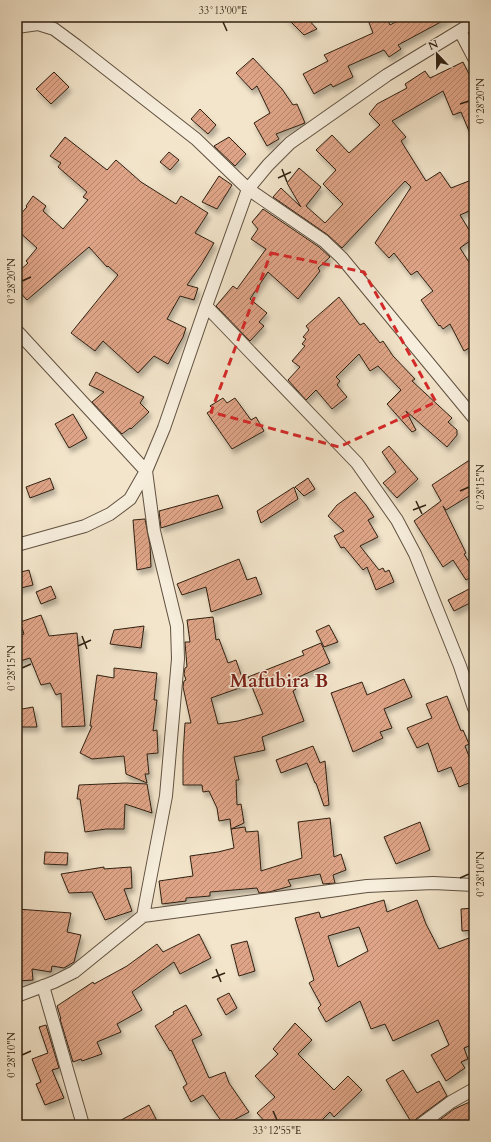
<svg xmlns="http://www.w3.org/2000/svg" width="491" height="1142" viewBox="0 0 491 1142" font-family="Cardo,serif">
<defs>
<pattern id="building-hatch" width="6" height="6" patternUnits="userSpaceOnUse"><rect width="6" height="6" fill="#dfa487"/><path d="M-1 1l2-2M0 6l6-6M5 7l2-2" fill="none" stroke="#b5856d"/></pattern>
<filter id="shadow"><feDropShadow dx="2.5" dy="4.5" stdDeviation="2" flood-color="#0004"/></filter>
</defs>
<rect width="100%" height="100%" fill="#f3e5cb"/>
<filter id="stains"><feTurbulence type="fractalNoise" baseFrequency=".005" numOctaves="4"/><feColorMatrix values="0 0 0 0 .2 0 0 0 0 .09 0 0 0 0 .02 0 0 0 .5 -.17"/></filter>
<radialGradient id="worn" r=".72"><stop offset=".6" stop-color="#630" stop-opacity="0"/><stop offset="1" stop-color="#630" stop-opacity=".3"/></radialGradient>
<path fill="url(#building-hatch)" stroke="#2f2011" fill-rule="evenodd" filter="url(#shadow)" d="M286 17H306L317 29 304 35Z
M375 17H386L390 25 405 17H450L398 45 401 49 389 57 384 50 348 66 353 77 333 87 331 84 314 94 303 74 328 61 324 55 373 33 368 20Z
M253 58 282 89 293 105 297 104 305 123 276 134 279 139 267 146 254 123 270 113 257 86 252 90 236 73Z
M463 62 474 84V143L461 112 453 115 443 91 392 121 406 137 401 141 426 181 440 172 451 188 474 179V209L460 215 474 238 460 248 474 270V345L464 351 450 324 443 329 440 325 439 326 421 300 433 291 417 271 411 275 394 253 389 258 375 243 411 187 405 181 342 248 328 235 273 197 281 188 301 207 287 183 299 168 321 187 306 206 325 223 343 204 323 184 336 170 316 150 332 135 349 153 380 125 369 114 377 104 407 88 405 84 425 71 430 78Z
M54 72 69 87 51 104 36 89Z
M200 109 216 125 208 134 191 119Z
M65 137 107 170 116 160 141 182 176 204 181 196 208 213 195 233 214 243 201 265 187 285 198 288 194 300 180 296 167 319 186 328 183 337 168 364 154 356 138 373 103 341 95 351 71 333 118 275 108 266 107 267 89 247 27 300 17 289V273L28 263 26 261 37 248 17 230V218L27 207 26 206 33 196 46 206 43 211 63 229 88 200 83 197 87 192 58 167 61 163 50 156Z
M229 137 246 154 235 166 214 146Z
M169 152 179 160 170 170 160 162Z
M219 176 232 185 217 209 202 202Z
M263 209 319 247 330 257 318 268 320 271 298 299 268 272 250 299 267 313 259 322 264 326 250 341 216 306 233 286 237 289 266 249 251 239 258 229 252 222Z
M339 297 360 325 364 323 380 343 383 341 393 356 415 379 412 381 452 418 448 422 457 430V435L447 447 406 411 416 430 412 432 387 404 401 390 378 366 370 371 359 354 336 377 340 381 337 385 347 397 332 409 316 390 306 400 288 380 300 367 292 361 305 346 302 344 306 339 303 337 309 330 306 326Z
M96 372 144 397 140 403 149 412 131 429 130 428 122 434 92 402 104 392 89 385Z
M223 398 227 403 235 398 251 420 256 417 264 431 232 449 207 413 213 409 210 406Z
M73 414 87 438 69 448 55 424Z
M389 446 418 479 397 498 383 483 396 472 382 452Z
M474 457V493L446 510 443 506 466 553 464 554 474 570V575L466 580 453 560 443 567 414 521 441 501 432 485Z
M50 478 54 489 30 498 26 487Z
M308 478 315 489 304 496 295 487Z
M294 487 298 499 261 523 257 511Z
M355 492 366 505 374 517 368 520 378 537 360 546 379 570 383 568 385 572 389 570 394 582 376 590 367 567 363 570 344 547 341 548 334 536 344 531 328 516 337 505Z
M218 495 223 508 161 528 159 511Z
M145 519 150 545 151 567 137 570 133 520Z
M239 559 247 580 256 577 262 594 211 612 206 587 182 595 177 584Z
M29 570 33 585 17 589V573Z
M51 586 56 598 41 604 36 592Z
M469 589 474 596V601L454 611 448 600Z
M41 615 49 636 77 633 85 726 62 727 61 693 56 695 50 683 41 685 30 658 17 662V637L24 634 20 622Z
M213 617 216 640 219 639 228 663 236 660 245 686 211 698 218 724 238 721 263 714 248 677 304 655 302 651 321 643 330 663 292 680 296 689 293 691 304 721 262 737 265 750 234 757 239 780H236L237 805 241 804 244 823 231 829 230 819 219 821 217 808 209 791 203 792 202 785H183V755L185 723H191L183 687 184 681 186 680 184 674 185 668 187 667 185 642H190L187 620Z
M329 625 338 642 324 647 316 631Z
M144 626 141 648 110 644 114 630Z
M114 668 157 673 154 700H157L153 731 157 730 158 753 147 754 149 774H145L147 783 126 774 124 756 92 759 80 753 92 726H90L97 675 114 678Z
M404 679 412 697 384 709 392 728 380 732 383 738 353 752 331 693 362 682 367 695Z
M447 696 461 731 463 730 469 744 465 746 474 769V781L459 787 451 767 438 772 428 743 417 748 407 728 432 718 426 704Z
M33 707 37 727H17V710Z
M313 746 320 763 325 761 329 805 324 806 316 783H315L307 763 281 773 276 760Z
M126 783 147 784 152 813 125 804 124 829H106L85 832 80 799H77L79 785Z
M330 818 334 857 341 854 346 870 333 875 335 883 323 884 320 874 288 880 291 886 269 892 259 893 257 888 210 892V896L186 898V901L162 904 159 881 193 876 190 856 218 852 234 848 231 829 245 827 246 832 258 831 261 871 302 858 298 822Z
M420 822 430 850 396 864 384 837Z
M45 852 68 853 67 865 44 864Z
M104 867V869L131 867 132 888 124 889 132 911 105 920 92 892 69 893 61 874Z
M384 900 387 912 417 900 426 924 439 949 469 938 470 965 474 975V1044L464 1048 468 1059 461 1062 465 1068 446 1081 431 1055 449 1045 438 1020 393 1041 385 1024 371 1029 360 1001 326 1022 318 1008 321 1005 309 983 314 980 295 918 319 912 321 918ZM359 927 368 951 338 967 328 936Z
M474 908V930L462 931 461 909Z
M17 909 71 913 67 932 81 935 74 962 64 968 52 966 51 972 32 969 33 980 17 981Z
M199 934 211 958 180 974 174 962 132 992 142 1010 117 1024 121 1032 97 1042 102 1054 82 1061 81 1059 73 1062 60 1019H61L57 1006 93 982 94 984 127 966 157 944 163 952Z
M247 941 255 971 239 976 231 945Z
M229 993 237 1008 226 1015 217 999Z
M186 1005 202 1035 192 1040 209 1078 225 1072 229 1083 249 1112 224 1125 203 1095 191 1102 183 1087 187 1084 171 1050 170 1051 155 1026 174 1014 173 1012Z
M295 1023 312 1040 298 1054 334 1090 348 1076 362 1090 334 1117 330 1112 317 1125H268L257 1113 275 1097 255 1076 278 1054 273 1049Z
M46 1025 59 1068 52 1070 64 1098 45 1105 36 1084 41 1082 32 1059 48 1053 39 1027Z
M403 1070 417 1093 439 1081 447 1096 416 1119 413 1125 386 1080Z
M474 1100V1125H433L454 1109Z
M149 1105 157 1121 149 1125H112Z"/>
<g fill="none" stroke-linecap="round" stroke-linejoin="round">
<g stroke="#605140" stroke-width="14">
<path id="street" d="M17 27 38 24 54 29 77 46 196 139 248 189 324 241 342 258 474 418
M460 31 474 58
M206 306 357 463 397 520 415 554 460 666 474 708
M17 331 146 471 154 531 177 626 178 659 166 796 143 916
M17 545 85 526 110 514 130 499 146 471 164 428 206 306 248 189 268 165 290 143 387 75 474 22
M43 986 83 1125
M17 996 54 982 74 972 143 916 367 886 433 883 474 885
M420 1125 451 1102 474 1089"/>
</g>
<use href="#street" stroke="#f7eedd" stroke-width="12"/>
</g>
<path fill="none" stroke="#d62828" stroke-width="3" stroke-dasharray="8 5" stroke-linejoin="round" d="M271 253 364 272 436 402 339 447 211 412Z"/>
<path fill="none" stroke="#2f2011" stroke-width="1.5" d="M223 22 227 31M460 104 469 101M282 169 287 182M278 178 291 172M22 281 31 277M460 491 469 487M416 501 422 514M413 510 426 505M82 636 87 649M78 646 91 640M22 668 31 664M460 878 469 874M216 969 221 982M212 978 225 973M22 1055 31 1051M273 1111 277 1120"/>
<g text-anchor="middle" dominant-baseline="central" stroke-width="3" stroke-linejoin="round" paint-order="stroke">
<g font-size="19" font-weight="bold" fill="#7a1f14" stroke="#f7eedd">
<text x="279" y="681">Mafubira B</text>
</g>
</g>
<rect width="491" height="1142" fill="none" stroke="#f3e5cb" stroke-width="44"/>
<g transform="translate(437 54) rotate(338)" stroke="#f7eedd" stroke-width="3" paint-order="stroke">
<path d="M0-3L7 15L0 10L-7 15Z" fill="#2f2011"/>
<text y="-6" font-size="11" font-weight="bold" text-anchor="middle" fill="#2f2011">N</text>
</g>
<rect x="22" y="22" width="447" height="1098" fill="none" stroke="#2f2011" stroke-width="1.5"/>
<g font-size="10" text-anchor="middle" fill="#2f2011">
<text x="223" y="14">33°13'00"E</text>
<text transform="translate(480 101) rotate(-90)" y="4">0°28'20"N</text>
<text transform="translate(11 281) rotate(-90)" y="4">0°28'20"N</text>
<text transform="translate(480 487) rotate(-90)" y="4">0°28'15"N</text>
<text transform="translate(11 668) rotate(-90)" y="4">0°28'15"N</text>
<text transform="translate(480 874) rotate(-90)" y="4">0°28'10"N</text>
<text transform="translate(11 1055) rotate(-90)" y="4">0°28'10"N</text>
<text x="277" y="1134">33°12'55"E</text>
</g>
<rect width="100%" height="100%" filter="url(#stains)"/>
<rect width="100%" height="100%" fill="url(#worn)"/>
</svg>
